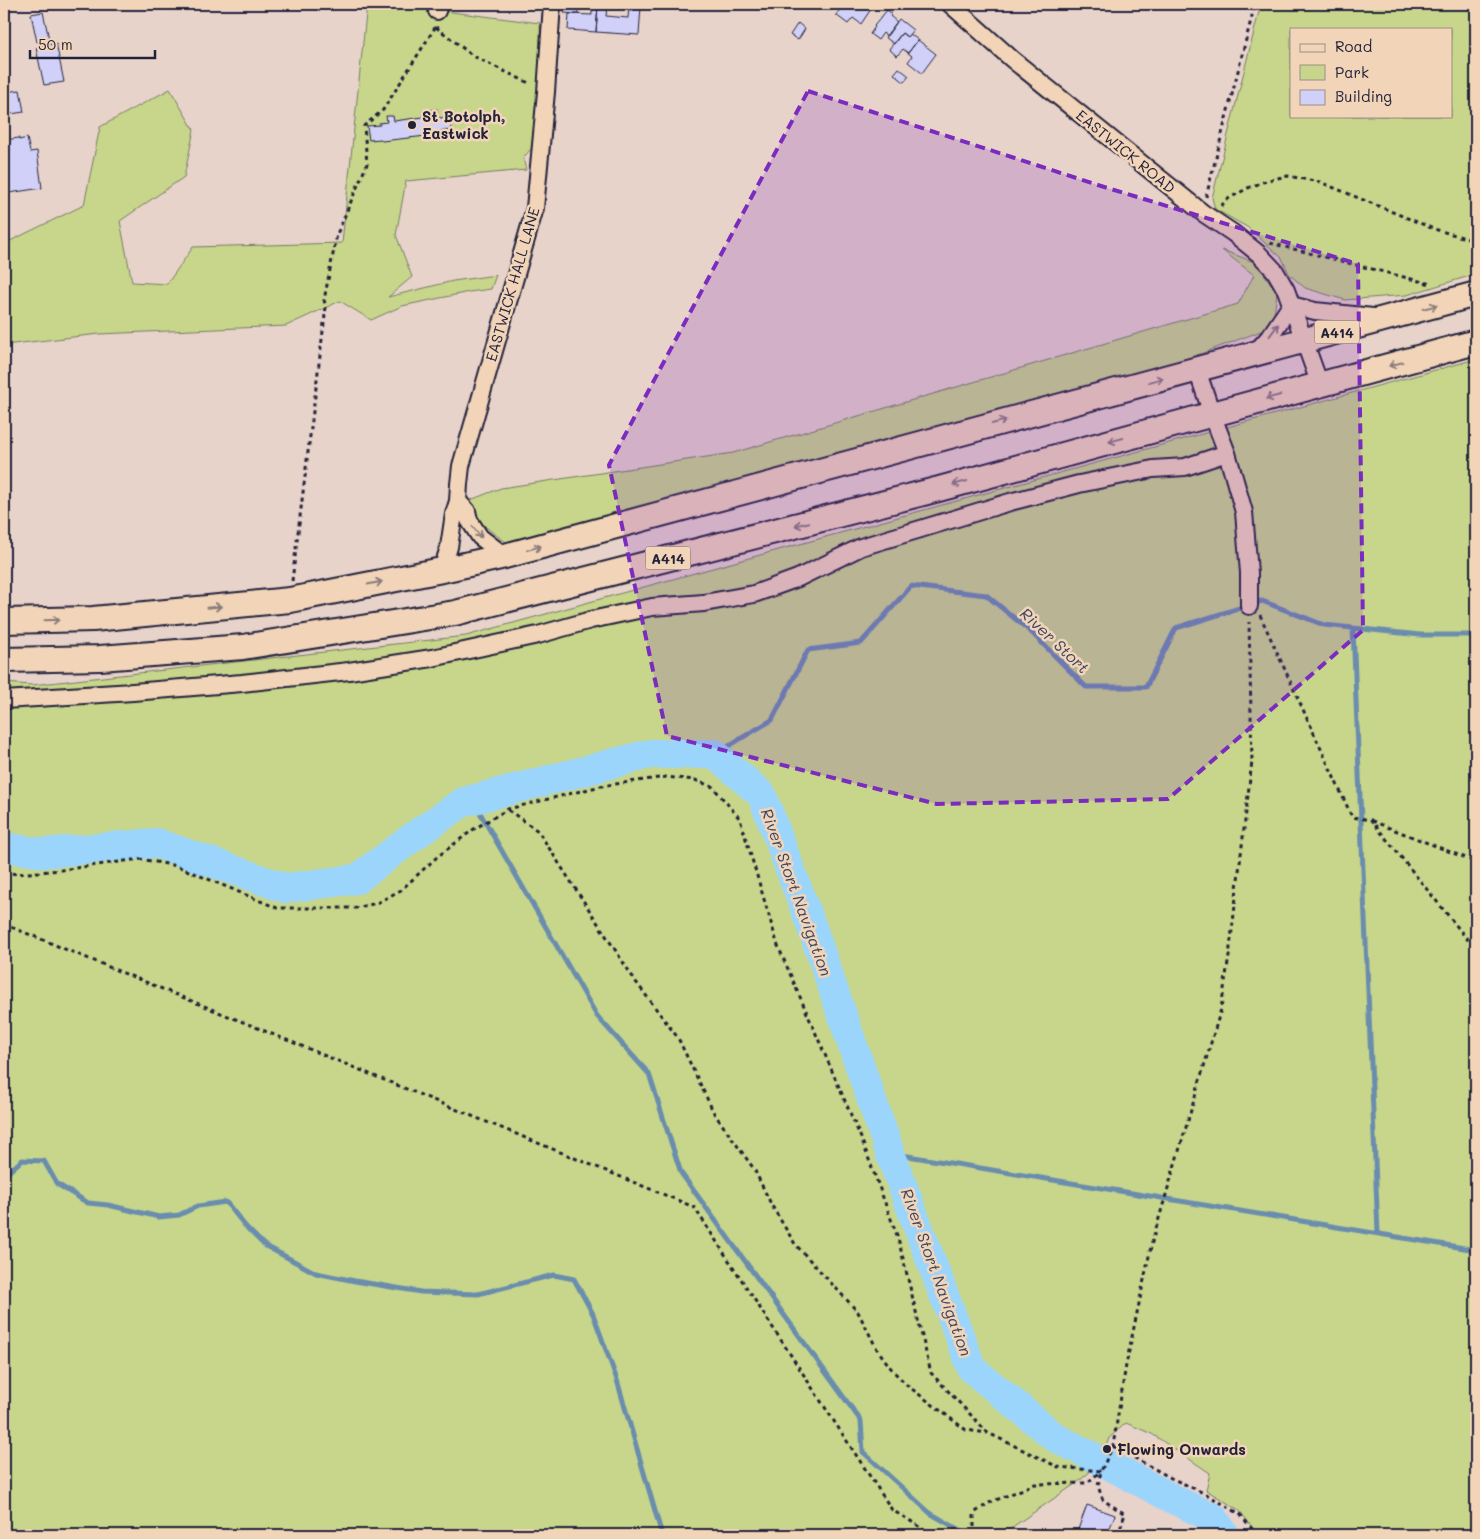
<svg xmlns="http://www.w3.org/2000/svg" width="1480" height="1539" viewBox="0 0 1480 1539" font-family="Mali,sans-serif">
<rect width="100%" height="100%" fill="#e8d3cb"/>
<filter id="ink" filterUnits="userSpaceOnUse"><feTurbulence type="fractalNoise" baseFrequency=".02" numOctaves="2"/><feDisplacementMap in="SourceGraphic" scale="10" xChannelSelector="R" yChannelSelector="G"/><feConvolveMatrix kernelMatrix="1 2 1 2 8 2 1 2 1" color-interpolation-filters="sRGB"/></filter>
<g filter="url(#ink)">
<path fill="#c7d68a" stroke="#747c62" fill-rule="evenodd" d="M367 4H432L443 11 540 23 541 77 532 148 523 158 526 170 406 181 396 235 412 277 388 297 453 281 496 275 491 289 469 292 402 306 371 320 340 301 286 326 99 334 4 345V244L84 205 100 127 170 89 194 130 184 177 120 221 132 282 167 284 193 247 342 243Z
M1261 4H1476V274L1407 295 1345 300 1305 288 1289 274 1282 258 1247 227 1215 209 1212 198ZM1291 29H1451V116H1291Z
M1222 250 1257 263 1277 293 1274 315 1264 330 1195 356 808 467 521 540 506 542C492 532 472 519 468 501L501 488 733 453 1238 304 1254 275Z
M1476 359V1535H1258L1239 1510 1206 1490 1210 1473 1152 1434 1126 1423 1109 1438 1100 1463 1078 1482 1008 1530 956 1532 958 1535H4V683L32 685 466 636 869 525Z"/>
<path fill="#9bd5fb" stroke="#6b8dae" d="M1111 1458 1175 1494V1500L1169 1503 1105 1467 1109 1465Z"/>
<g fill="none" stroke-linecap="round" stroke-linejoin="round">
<path stroke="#6b8dae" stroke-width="5" d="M1353 628 1378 1233
M715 754 772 720 808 650 861 643 911 586 986 595 1030 631 1086 687H1146L1176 628 1262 601 1324 625 1420 635H1476
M472 799 597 1016 649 1074 681 1173 861 1421 863 1452 930 1513 968 1535
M890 1153 1476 1250
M4 1176 22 1160 44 1161 57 1184 88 1203 108 1205 159 1217 179 1215 198 1206 226 1202 246 1227 264 1245 316 1273 355 1281 421 1292 478 1294 554 1275 574 1279 593 1314 617 1380 662 1535"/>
<path stroke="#9bd5fb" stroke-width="30" d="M4 847 43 853 156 843 285 888 357 879 418 833 463 802 650 754H715L762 795 811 925 890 1153 972 1369 1056 1438 1109 1465 1175 1500 1213 1518 1225 1535"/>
</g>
<path fill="#d0d0f8" stroke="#22223b" d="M565 4H578V14L564 13Z
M844 4H863L871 9 861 24 853 18 848 24 836 15Z
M592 5 598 6 596 32 568 30 569 14 592 15Z
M629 5 641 6 639 35 596 32 598 6 607 7 606 16 628 18Z
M887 10 892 14 890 16 897 22 887 36 883 33 878 40 870 34 875 27 874 26Z
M43 12 49 39 37 42 31 14Z
M899 19 913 30 907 37 902 33 894 44 885 37Z
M798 23 805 29 798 40 790 35Z
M902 33 907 37 910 34 918 40 908 53 903 49 897 56 889 49Z
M918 40 936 54 922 73 908 62 912 56 908 53Z
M56 43 64 82 44 85 36 48Z
M899 68 909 76 904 82 894 74Z
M20 90 24 112 4 115V92Z
M437 109 438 118 450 117 452 130 425 133 426 136 382 141 381 139 369 140 367 126 380 125 379 123 387 122 386 116H393L394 121 423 117V111Z
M19 138V140L27 138 30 152 37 151 42 188 9 193 4 159V140Z
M1087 1505 1115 1515 1107 1535H1076Z"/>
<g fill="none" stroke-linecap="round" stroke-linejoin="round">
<g stroke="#22223b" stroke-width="20">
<path id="minor" d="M950 4 1013 60 1203 213 1233 233 1259 254 1275 271 1286 290 1320 385
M437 11 439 4
M1254 354 1270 336 1291 305 1315 311 1373 317
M1197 370 1212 414 1227 453 1244 512 1249 573V606
M458 501 467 511 469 520 480 537 505 556
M442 570 449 547 454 514 458 501 459 484 461 466 535 208 546 92 552 4
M4 700 133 692 242 683 349 671 432 658 538 635 591 620 652 607 704 603 754 594 798 578 861 547 1010 502 1079 484 1153 469 1185 467 1227 453"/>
</g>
<g stroke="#22223b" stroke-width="28">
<path id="highway" d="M4 621 93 619 290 600 442 570 505 556 1476 294
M4 660 100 658 243 647 455 613 939 489 1476 342"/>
</g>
<path stroke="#22223b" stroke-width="3" stroke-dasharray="4 4" stroke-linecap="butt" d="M436 27 473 56 531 84
M1206 197 1255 4
M1221 206 1228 199 1248 188 1268 180 1288 176 1320 182 1434 229 1476 241
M1270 243 1431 284
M292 581 326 307 324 300 337 234 367 164 364 126 383 110 436 26
M1260 615 1352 817 1371 820 1476 950
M508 810 538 831 636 982 678 1038 714 1113 754 1169 772 1206 795 1244 858 1312 877 1349 893 1371 908 1386 966 1430 987 1433
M1372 821 1476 862
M4 872 17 874 61 870 140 859 177 866 277 908H356L377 903 401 890 437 857 474 829 508 809 601 786 666 777 695 780 713 787 740 819 778 946 861 1138 898 1238 931 1373 988 1433 1058 1467 1101 1471
M4 924 694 1207 892 1510 934 1535
M1113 1446 1171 1478 1206 1494 1240 1514 1257 1535
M974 1535V1513L989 1503 1035 1484 1087 1483 1101 1471
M1118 1535 1125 1514 1103 1500 1098 1486 1101 1471 1113 1446 1126 1365 1152 1242 1221 1009 1229 956 1252 761 1249 622"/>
<use href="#minor" stroke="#f2d4b8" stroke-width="16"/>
<use href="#highway" stroke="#f2d4b8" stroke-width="24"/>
</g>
<defs><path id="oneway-shaft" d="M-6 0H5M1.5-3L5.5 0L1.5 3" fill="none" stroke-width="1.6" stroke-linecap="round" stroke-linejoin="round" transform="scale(1.25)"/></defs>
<g stroke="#8a7b7a">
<use href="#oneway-shaft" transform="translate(1430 307) rotate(-15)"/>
<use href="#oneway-shaft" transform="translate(1274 330) rotate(-54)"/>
<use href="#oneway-shaft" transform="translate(1396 364) rotate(165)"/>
<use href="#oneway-shaft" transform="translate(1156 380) rotate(-15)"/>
<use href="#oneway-shaft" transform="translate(1273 397) rotate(165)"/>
<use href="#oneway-shaft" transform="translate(999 422) rotate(-15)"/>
<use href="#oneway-shaft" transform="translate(1116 440) rotate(165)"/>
<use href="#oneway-shaft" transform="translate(960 483) rotate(165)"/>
<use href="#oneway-shaft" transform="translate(802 524) rotate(166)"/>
<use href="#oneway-shaft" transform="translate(477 532) rotate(51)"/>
<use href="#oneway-shaft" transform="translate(534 548) rotate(-15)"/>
<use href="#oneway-shaft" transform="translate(375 583) rotate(-11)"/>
<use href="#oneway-shaft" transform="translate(214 607) rotate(-5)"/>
<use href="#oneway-shaft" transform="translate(52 620) rotate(-2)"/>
</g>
</g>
<path fill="#7b2cbf" fill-opacity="0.2" stroke="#7b2cbf" stroke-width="4" stroke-dasharray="10 6" stroke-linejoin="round" d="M808 91 1101 186 1358 264 1363 630 1168 799 937 804 667 736 609 465Z"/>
<g fill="#22223b" stroke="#f2d4b8" stroke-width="2">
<circle cx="412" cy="125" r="5"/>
<circle cx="1107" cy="1449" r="5"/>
</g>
<g text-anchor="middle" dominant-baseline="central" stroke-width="5" stroke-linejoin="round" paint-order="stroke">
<g fill="#f2d4b8" stroke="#605760" stroke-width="1">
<rect x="1314.5" y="320.5" width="45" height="23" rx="4"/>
<rect x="645.5" y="546.5" width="45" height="23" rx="4"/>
</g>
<g font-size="14" font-weight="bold" fill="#22223b">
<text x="1337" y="332">A414</text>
<text x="668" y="558">A414</text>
</g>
<g font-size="15" font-weight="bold" fill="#22223b" stroke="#f2d4b8" text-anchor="start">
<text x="422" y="116">St Botolph,<tspan x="422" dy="17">Eastwick</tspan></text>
<text x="1117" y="1449">Flowing Onwards</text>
</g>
<g font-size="15" fill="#22223b" stroke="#f2d4b8">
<text transform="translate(1126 151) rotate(39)">EASTWICK ROAD</text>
<text transform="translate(512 284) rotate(-74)">EASTWICK HALL LANE</text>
</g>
<g font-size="16" font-style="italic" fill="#3a4661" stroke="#f2d4b8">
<text transform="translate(1055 640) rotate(43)">River Stort</text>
<text transform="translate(797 892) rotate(70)">River Stort Navigation</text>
<text transform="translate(937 1272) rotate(70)">River Stort Navigation</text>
</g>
</g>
<rect width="1480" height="1539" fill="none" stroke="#f2d4b8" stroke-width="20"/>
<rect x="10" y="10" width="1460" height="1519" fill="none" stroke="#22223b" stroke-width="2" filter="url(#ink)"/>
<rect x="1290" y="28" width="162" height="90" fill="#f2d4b8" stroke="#9f8d86"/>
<rect x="1300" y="44" width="25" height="8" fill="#f2d4b8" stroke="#9f8d86"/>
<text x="1335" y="52" font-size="15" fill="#22223b">Road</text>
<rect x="1300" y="65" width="25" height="15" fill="#c7d68a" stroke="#9f8d86"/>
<text x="1335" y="78" font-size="15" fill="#22223b">Park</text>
<rect x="1300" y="90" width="25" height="15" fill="#d0d0f8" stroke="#9f8d86"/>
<text x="1335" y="102" font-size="15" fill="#22223b">Building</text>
<path d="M30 50v8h125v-8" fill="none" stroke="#22223b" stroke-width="2.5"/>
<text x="38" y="50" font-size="15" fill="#22223b" stroke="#f2d4b8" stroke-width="4" paint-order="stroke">50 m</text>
</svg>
